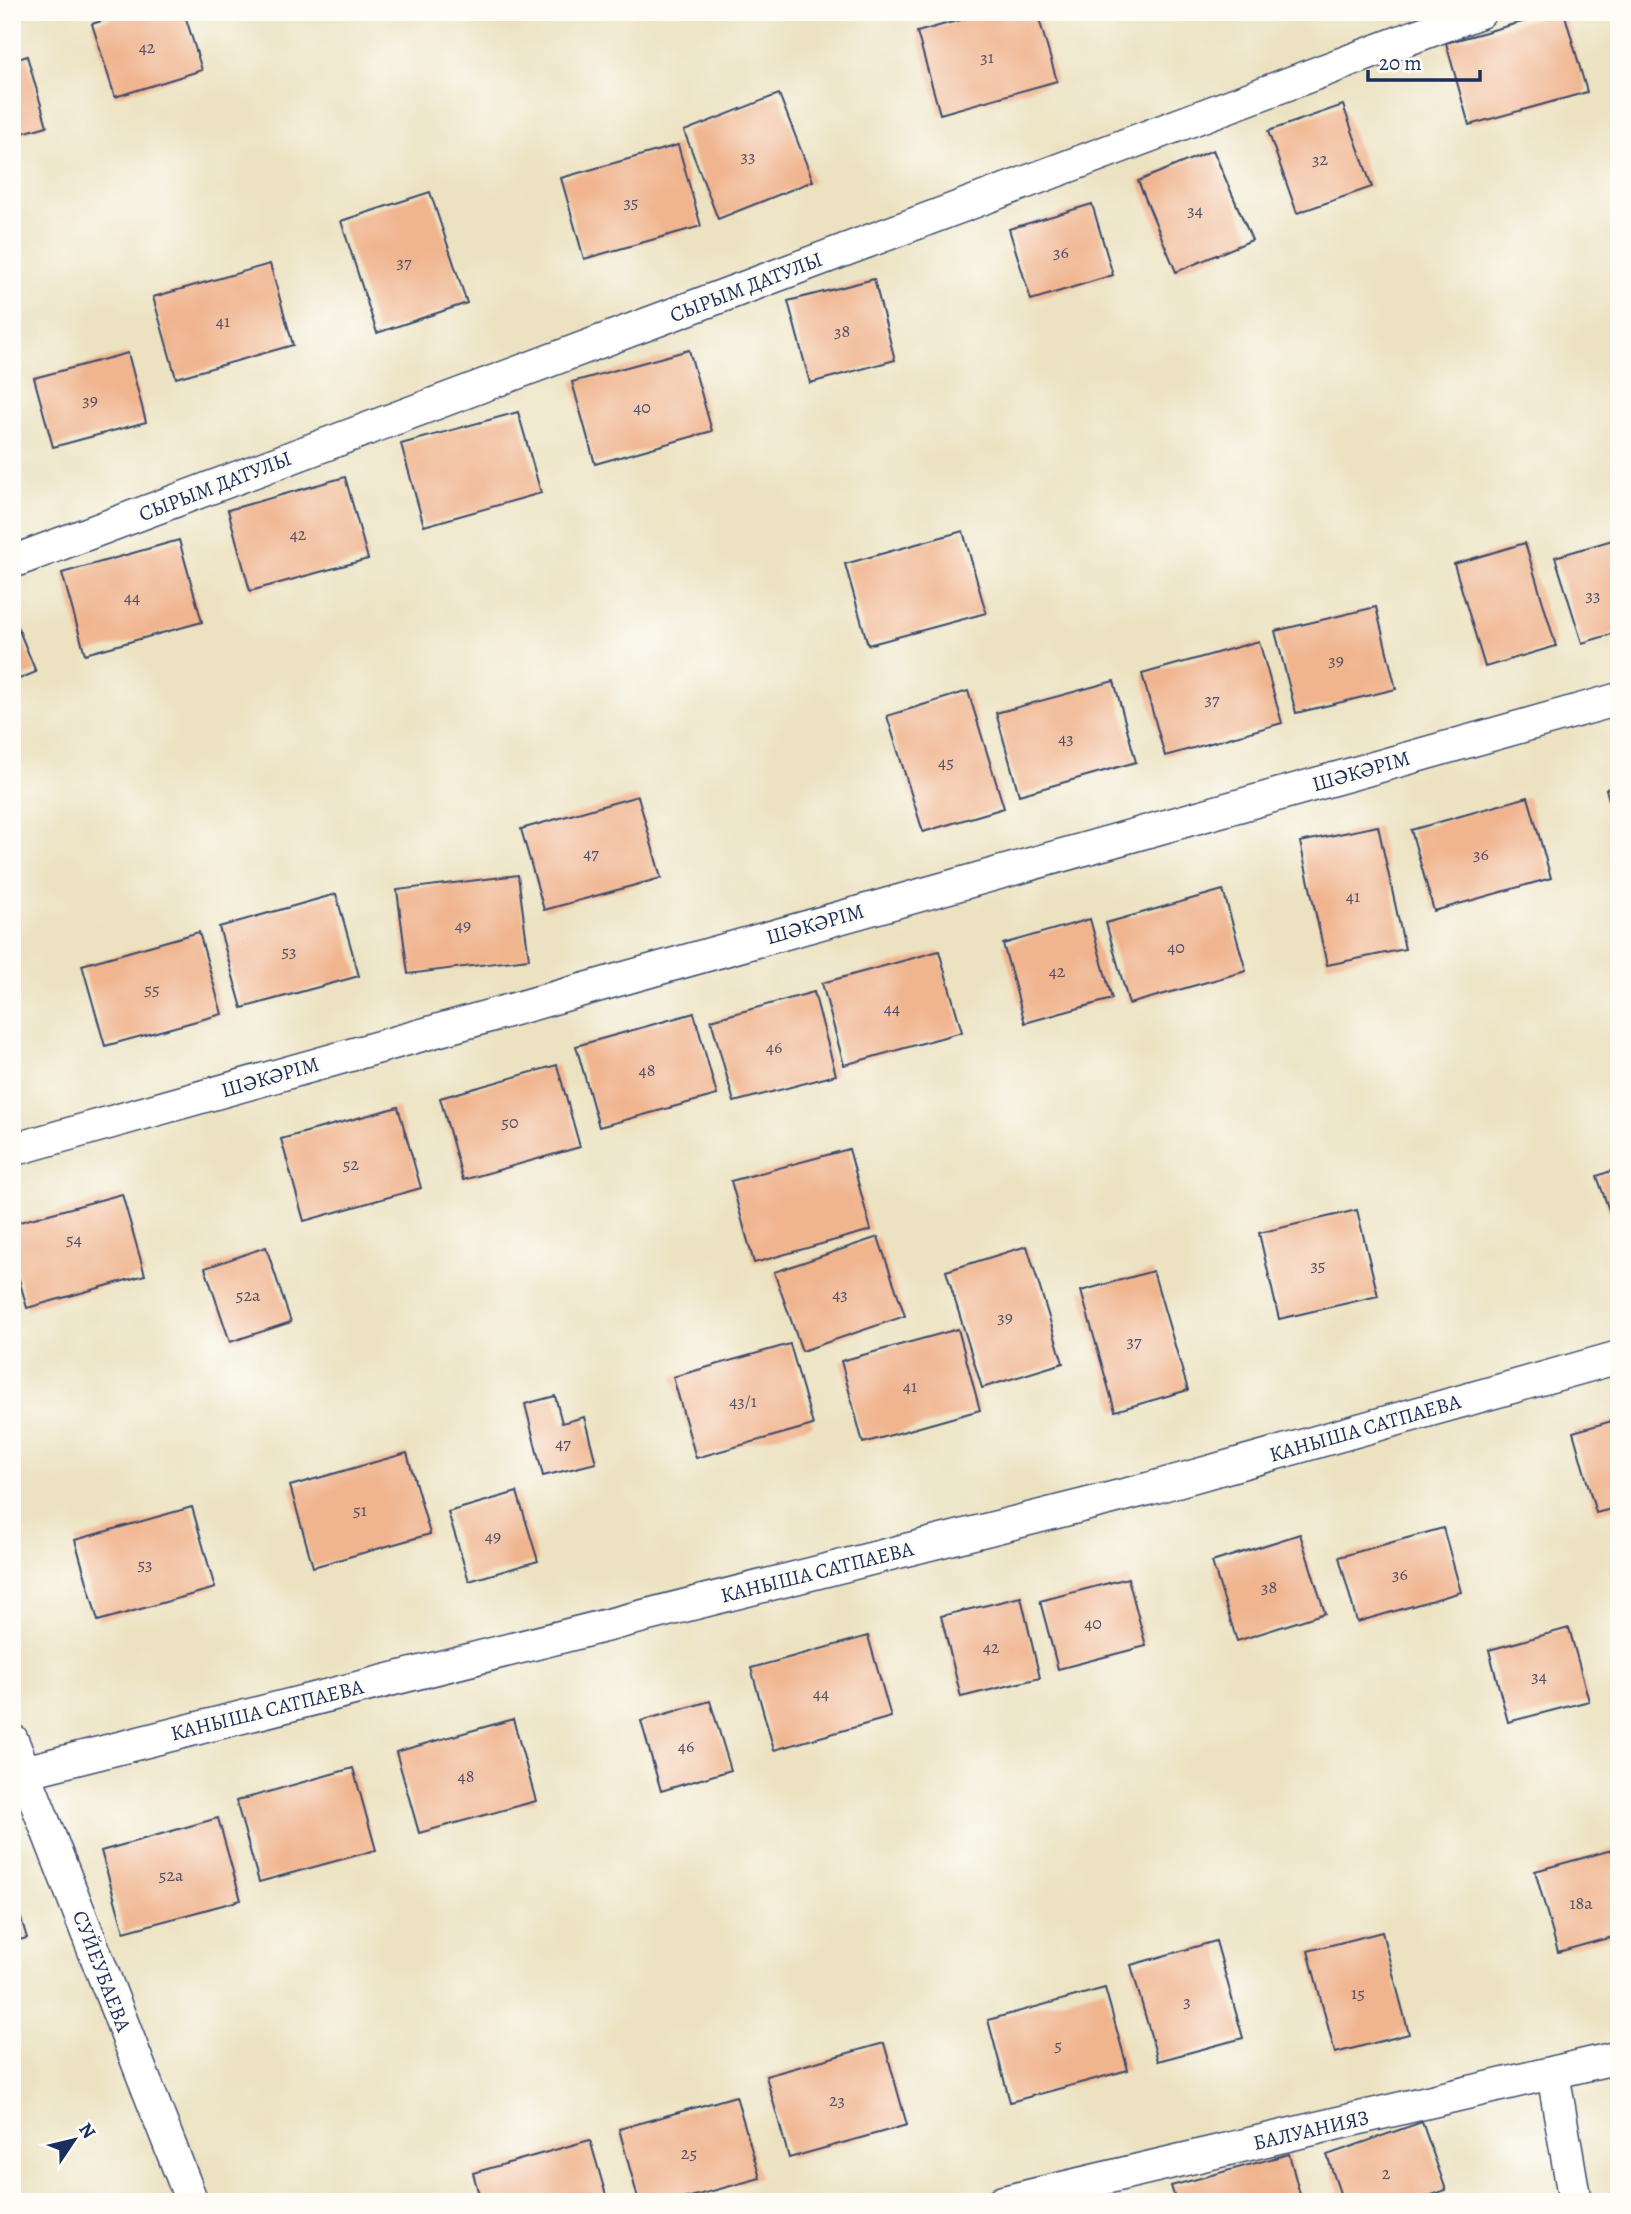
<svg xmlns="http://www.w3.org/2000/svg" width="1631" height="2214" viewBox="0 0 1631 2214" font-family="Alegreya,serif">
<rect width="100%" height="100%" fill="#fdfcf7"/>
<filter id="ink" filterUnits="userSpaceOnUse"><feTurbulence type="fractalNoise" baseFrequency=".0143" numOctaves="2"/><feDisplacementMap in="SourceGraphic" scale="14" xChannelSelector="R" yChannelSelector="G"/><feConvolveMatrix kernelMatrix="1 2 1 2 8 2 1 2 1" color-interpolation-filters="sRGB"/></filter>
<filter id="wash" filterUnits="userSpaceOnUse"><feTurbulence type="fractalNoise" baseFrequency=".00686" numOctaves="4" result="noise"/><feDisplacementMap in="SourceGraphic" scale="28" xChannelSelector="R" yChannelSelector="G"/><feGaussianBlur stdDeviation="1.57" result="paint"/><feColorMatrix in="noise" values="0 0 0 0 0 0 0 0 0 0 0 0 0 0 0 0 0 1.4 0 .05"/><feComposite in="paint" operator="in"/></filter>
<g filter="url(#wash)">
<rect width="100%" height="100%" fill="#ece2c1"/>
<g id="blocks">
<path fill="#f0b48e" d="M129 12H184L202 70 115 97 92 24Z
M989 12H1037L1057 81 940 114 917 32Z
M1558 12H1564L1587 92 1469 125 1446 43Z
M27 56 47 126 12 136V61Z
M779 94 813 181 718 219 684 131Z
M1343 105 1372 187 1297 213 1268 131Z
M678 145 701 226 584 259 561 178Z
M1213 150 1252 240 1176 272 1138 181Z
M430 192 467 303 377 333 341 221Z
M1092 204 1113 275 1031 300 1009 229Z
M270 264 293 345 176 378 153 297Z
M874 279 895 360 810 383 788 301Z
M689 350 712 431 595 464 572 382Z
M128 353 146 422 53 447 34 378Z
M518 412 541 493 424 526 401 444Z
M345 477 368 559 250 591 228 510Z
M963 531 986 613 868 645 845 564Z
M1619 538V632L1582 643 1555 557Z
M179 540 202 622 85 654 62 573Z
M1525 543 1556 646 1485 667 1454 564Z
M1376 607 1396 689 1296 713 1275 631Z
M12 613 36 672 12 682Z
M1259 641 1282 723 1165 756 1142 674Z
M1114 681 1136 762 1019 795 996 713Z
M968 691 1004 808 923 832 887 716Z
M1619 785V833H1618L1606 789Z
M638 796 661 878 544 910 521 829Z
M1528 797 1551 878 1434 911 1411 830Z
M1378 826 1405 949 1327 965 1300 842Z
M518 875 529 959 408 974 397 890Z
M1223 890 1246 971 1129 1004 1106 923Z
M336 894 359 976 242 1008 219 927Z
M1090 919 1112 999 1025 1023 1003 944Z
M199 932 222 1014 105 1046 82 965Z
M939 951 962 1032 844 1065 822 983Z
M814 992 836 1075 734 1102 711 1020Z
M694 1013 717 1095 599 1127 576 1046Z
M557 1065 580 1147 463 1180 440 1098Z
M398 1107 421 1188 304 1221 281 1139Z
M849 1149 871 1230 754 1263 731 1181Z
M1619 1168V1236H1618L1597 1176Z
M122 1194 145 1275 27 1308 12 1254V1224Z
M1357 1210 1378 1296 1279 1319 1259 1233Z
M878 1237 905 1316 802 1351 774 1272Z
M1027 1246 1063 1363 982 1388 946 1271Z
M266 1247 291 1322 230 1342 205 1268Z
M1153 1271 1188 1390 1115 1411 1081 1291Z
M958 1329 980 1410 863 1443 841 1361Z
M790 1344 813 1425 696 1458 673 1377Z
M555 1396 562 1423 584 1417 596 1463 543 1476 525 1404Z
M1619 1419V1507L1596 1513 1573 1432Z
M407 1453 430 1534 313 1567 290 1486Z
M517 1492 538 1561 469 1581 448 1512Z
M192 1507 215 1588 98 1621 75 1540Z
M1443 1528 1461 1592 1357 1622 1339 1557Z
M1300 1534 1325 1613 1237 1641 1212 1562Z
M1128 1578 1146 1646 1058 1669 1040 1601Z
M1021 1597 1040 1678 961 1697 941 1616Z
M1569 1628 1589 1701 1508 1722 1489 1650Z
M868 1636 891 1717 774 1750 751 1668Z
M710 1701 731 1770 661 1791 641 1721Z
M513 1719 536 1801 419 1833 396 1752Z
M353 1768 376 1850 259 1882 236 1801Z
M218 1818 241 1900 124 1932 101 1851Z
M1619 1848V1935L1558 1952 1535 1871Z
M12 1889 27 1938 12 1942Z
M1382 1932 1409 2034 1335 2053 1308 1951Z
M1216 1941 1243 2038 1158 2061 1131 1965Z
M1105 1988 1128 2070 1010 2102 988 2020Z
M884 2043 907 2125 789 2158 766 2076Z
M736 2096 760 2178 672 2202H639L619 2129Z
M1422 2122 1446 2190 1412 2202H1343L1327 2155Z
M590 2140 608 2202H481L473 2173Z
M1289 2154 1302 2202H1176L1171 2186Z"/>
</g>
</g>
<g filter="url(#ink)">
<use href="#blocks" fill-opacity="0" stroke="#3a4a6d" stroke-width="2"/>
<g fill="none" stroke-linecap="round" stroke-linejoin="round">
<g stroke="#3a4a6d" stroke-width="35">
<path id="street" d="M12 562 1480 12
M12 1150 1619 699
M12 1740 192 2202
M12 1775 1148 1489 1619 1357
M1553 2073 1575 2202
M1003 2202 1619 2057"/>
</g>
<use href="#street" stroke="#fff" stroke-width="32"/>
</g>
</g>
<g text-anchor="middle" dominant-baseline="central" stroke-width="7" stroke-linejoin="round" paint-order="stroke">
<g font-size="18" fill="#50506a">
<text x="147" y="47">42</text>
<text x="987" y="57">31</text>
<text x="748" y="156">33</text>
<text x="1320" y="159">32</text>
<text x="631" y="202">35</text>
<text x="1195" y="210">34</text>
<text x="1061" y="252">36</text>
<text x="404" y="262">37</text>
<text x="223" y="321">41</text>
<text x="842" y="331">38</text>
<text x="90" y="400">39</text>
<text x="642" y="407">40</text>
<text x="298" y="534">42</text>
<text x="1593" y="595">33</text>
<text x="132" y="597">44</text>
<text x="1336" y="660">39</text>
<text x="1212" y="699">37</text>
<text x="1066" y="738">43</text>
<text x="946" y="762">45</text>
<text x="591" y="853">47</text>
<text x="1481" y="854">36</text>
<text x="1353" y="896">41</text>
<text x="463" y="925">49</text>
<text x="1176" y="947">40</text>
<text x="289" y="951">53</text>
<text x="1057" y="971">42</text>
<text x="152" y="989">55</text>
<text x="892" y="1008">44</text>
<text x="774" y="1047">46</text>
<text x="647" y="1070">48</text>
<text x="510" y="1122">50</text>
<text x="351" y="1164">52</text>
<text x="74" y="1239">54</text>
<text x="1318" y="1265">35</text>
<text x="840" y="1294">43</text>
<text x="248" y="1295">52а</text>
<text x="1005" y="1317">39</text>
<text x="1134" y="1341">37</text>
<text x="910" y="1386">41</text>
<text x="743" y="1401">43/1</text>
<text x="563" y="1443">47</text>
<text x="360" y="1510">51</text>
<text x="493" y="1536">49</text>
<text x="145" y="1564">53</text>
<text x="1400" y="1574">36</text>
<text x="1269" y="1587">38</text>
<text x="1093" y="1623">40</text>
<text x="991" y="1647">42</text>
<text x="1539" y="1676">34</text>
<text x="821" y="1693">44</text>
<text x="686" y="1746">46</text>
<text x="466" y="1776">48</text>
<text x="171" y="1875">52а</text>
<text x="1581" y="1903">18а</text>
<text x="1358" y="1993">15</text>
<text x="1187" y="2001">3</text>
<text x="1058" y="2045">5</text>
<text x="837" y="2100">23</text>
<text x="689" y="2153">25</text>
<text x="1386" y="2173">2</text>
</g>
<g font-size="21" fill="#1b2f5e" stroke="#fdfcf7">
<text transform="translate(746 287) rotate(-21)">СЫРЫМ ДАТУЛЫ</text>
<text transform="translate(215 486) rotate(-21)">СЫРЫМ ДАТУЛЫ</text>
<text transform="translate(1361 771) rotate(-16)">ШӘКӘРІМ</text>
<text transform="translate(815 924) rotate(-16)">ШӘКӘРІМ</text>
<text transform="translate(270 1077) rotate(-16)">ШӘКӘРІМ</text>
<text transform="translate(1365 1428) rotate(-16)">КАНЫША САТПАЕВА</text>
<text transform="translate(817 1572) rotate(-14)">КАНЫША САТПАЕВА</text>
<text transform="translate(267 1710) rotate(-14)">КАНЫША САТПАЕВА</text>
<text transform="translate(102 1971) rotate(69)">СУЙЕУБАЕВА</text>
<text transform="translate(1311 2130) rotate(-13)">БАЛУАНИЯЗ</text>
</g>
</g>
<rect width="1631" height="2214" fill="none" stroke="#fdfcf7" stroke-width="42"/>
<g transform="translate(74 2140) rotate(55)" stroke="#fdfcf7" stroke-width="5" paint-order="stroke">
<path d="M0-5L12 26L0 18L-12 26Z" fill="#1b2f5e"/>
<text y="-10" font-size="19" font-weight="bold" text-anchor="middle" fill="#1b2f5e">N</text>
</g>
<path d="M1368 70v10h112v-10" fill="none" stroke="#1b2f5e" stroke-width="3.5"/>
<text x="1379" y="70" font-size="21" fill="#1b2f5e" stroke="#fdfcf7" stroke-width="5" paint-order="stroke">20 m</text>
</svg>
